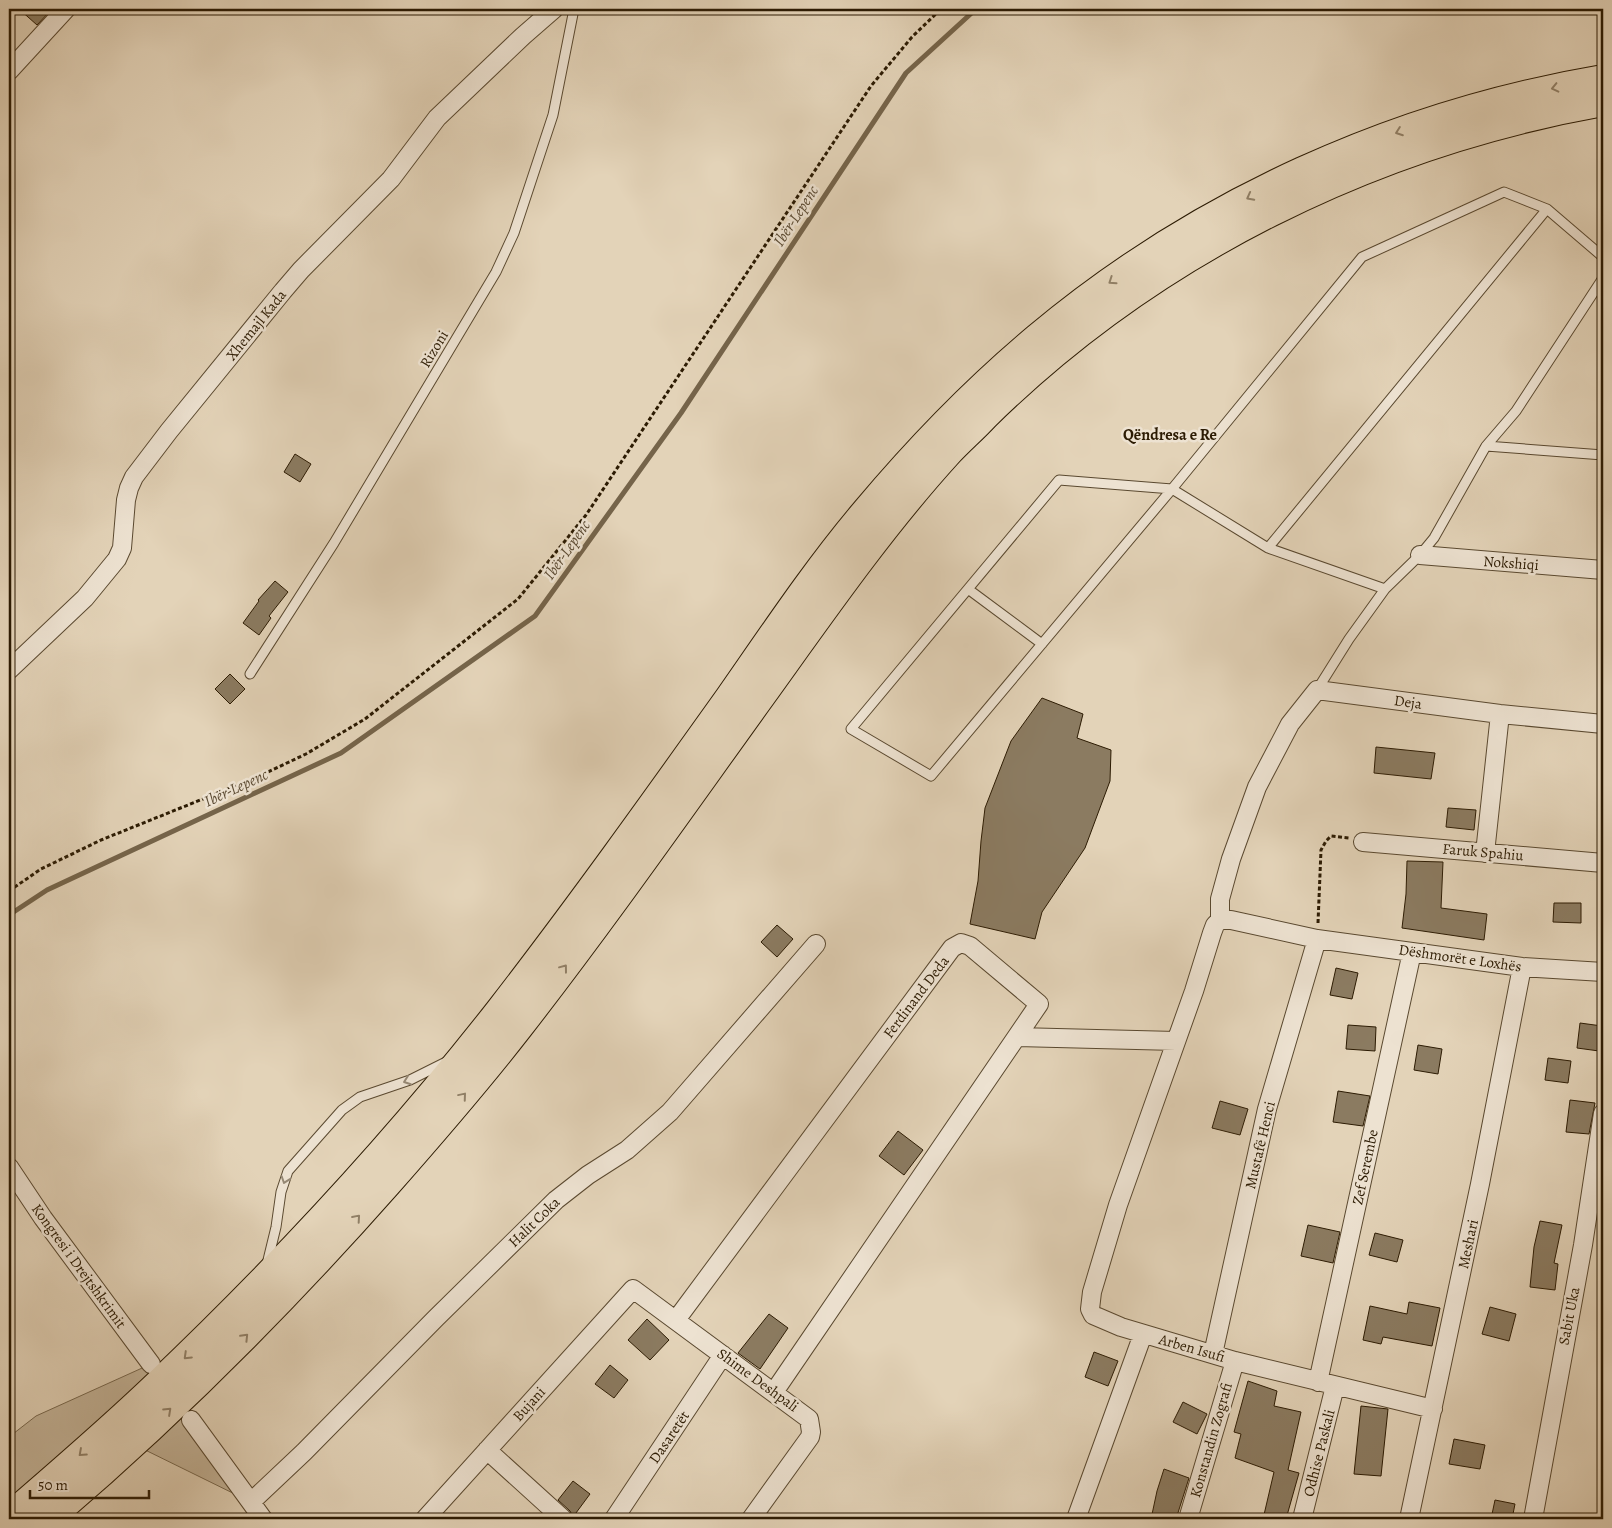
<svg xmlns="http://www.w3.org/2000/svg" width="1612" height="1528" viewBox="0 0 1612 1528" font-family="Alegreya,serif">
<rect width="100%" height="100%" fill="#e3d3b8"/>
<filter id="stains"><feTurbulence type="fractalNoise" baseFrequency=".004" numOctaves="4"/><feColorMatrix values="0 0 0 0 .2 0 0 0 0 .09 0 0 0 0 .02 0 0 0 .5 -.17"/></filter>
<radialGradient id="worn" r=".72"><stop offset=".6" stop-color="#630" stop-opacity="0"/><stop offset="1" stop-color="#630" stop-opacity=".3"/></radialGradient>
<path fill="#c4b499" stroke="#78684e" d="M151 1364 251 1502 133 1444 48 1519H9V1437L36 1416Z"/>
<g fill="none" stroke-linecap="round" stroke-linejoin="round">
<path stroke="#75644a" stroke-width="5" d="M9 915 47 890 341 753 535 616 681 413 906 73 976 9"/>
</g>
<path fill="#8b7b61" stroke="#2c1b03" d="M19 9H52L37 25Z
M295 454 311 464 300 482 284 472Z
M275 581 288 592 269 616 271 618 259 635 243 623 259 601 258 600Z
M230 674 245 689 230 704 215 689Z
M1042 698 1083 714 1077 738 1111 750 1110 781 1085 848 1042 912 1035 939 970 924 978 881 981 841 985 808 1011 741Z
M1376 747 1435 753 1431 779 1374 773Z
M1448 808 1476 810 1474 830 1446 827Z
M1407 861 1443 862 1441 908 1487 914 1484 940 1402 928 1406 894Z
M1554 903H1581V923L1553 922Z
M777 925 793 939 777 957 761 942Z
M1336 968 1358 973 1352 999 1330 995Z
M1580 1023 1602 1026 1599 1051 1577 1048Z
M1348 1025 1376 1027 1375 1051 1346 1049Z
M1418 1045 1442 1049 1438 1074 1414 1070Z
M1548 1058 1571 1061 1568 1083 1545 1080Z
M1338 1091 1370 1096 1363 1126 1333 1122Z
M1570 1100 1595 1103 1589 1134 1566 1132Z
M1220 1101 1248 1109 1240 1135 1212 1128Z
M898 1131 923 1150 904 1175 879 1156Z
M1540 1221 1562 1225 1554 1263 1558 1264 1555 1290 1530 1287 1534 1247Z
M1308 1225 1340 1232 1333 1263 1301 1256Z
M1375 1233 1403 1240 1397 1262 1369 1255Z
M1409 1302 1440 1308 1432 1346 1383 1337 1381 1344 1363 1340 1370 1306 1407 1314Z
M1490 1307 1516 1314 1509 1341 1482 1334Z
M769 1314 788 1328 760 1369 738 1353Z
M647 1319 669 1340 650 1360 628 1340Z
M1094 1352 1118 1361 1108 1386 1085 1377Z
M610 1365 628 1380 614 1398 595 1384Z
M1248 1381 1277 1391 1274 1406 1301 1412 1288 1470 1299 1473 1286 1519H1263L1274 1472 1235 1458 1241 1434 1234 1432Z
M1183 1402 1207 1414 1197 1434 1173 1422Z
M1361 1406 1388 1409 1381 1476 1354 1474Z
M1454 1439 1485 1445 1480 1469 1449 1464Z
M1164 1469 1189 1478 1176 1519H1151L1157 1491Z
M573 1481 590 1494 573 1517 570 1511 558 1500Z
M1495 1500 1515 1504 1512 1519H1491Z"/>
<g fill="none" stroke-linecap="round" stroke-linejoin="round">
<g stroke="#5a4930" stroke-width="11">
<path id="service" d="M1486 446 1603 455
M1268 548 1547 209
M968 589 1042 644
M1385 589 1268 548 1172 489 1059 480 851 729 931 776 1172 489 1362 257 1504 192 1547 209 1603 257
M250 674 334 543 496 272 514 233 553 115 574 9
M1317 690 1349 639 1385 589 1420 555 1434 538 1486 446 1516 411 1603 278
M267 1264 276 1227 281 1192 288 1171 342 1110 360 1097 410 1080 446 1062"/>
</g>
<g stroke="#5a4930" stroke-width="20">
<path id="minor" d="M9 71 66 9
M1420 555 1603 570
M9 670 85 598 117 559 122 548 126 500 129 488 134 477 169 431 283 291 301 270 391 179 437 118 523 36 554 9
M1363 842 1603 863
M1485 853 1500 714
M1220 920V899L1231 859 1257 787 1290 724 1317 690 1500 714 1603 724
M1017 1037 1176 1041
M9 1167 43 1218 151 1364
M676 1320 952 948 961 943 970 946 1039 1004 774 1392
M1213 1354 1267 1109 1317 939
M1318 1382 1412 952
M1433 1409 1235 1361 1121 1327 1093 1315 1090 1309 1092 1292 1118 1205 1194 991 1212 933 1215 925 1220 920H1231L1317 939 1412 952 1522 967 1603 972
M191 1420 263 1519
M487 1450 563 1519
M251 1502 304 1452 436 1318 556 1200 588 1175 627 1150 670 1112 816 944
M425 1519 633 1289 809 1419 811 1432 810 1437 751 1519
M614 1519 723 1355
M1076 1519 1143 1334
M1188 1519 1235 1361
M1302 1519 1335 1386
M1409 1519 1480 1184 1522 967
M1533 1519 1583 1245 1603 1113"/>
</g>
<g stroke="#2c1b03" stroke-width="30">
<path id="motorway" d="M9 1517C59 1474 109 1431 157 1385 280 1268 396 1143 500 1010 579 908 654 803 729 698 773 635 816 570 866 511 918 449 975 390 1037 338 1198 203 1396 114 1603 79
M48 1519C169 1416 281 1304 387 1184 432 1133 477 1081 519 1027 603 919 682 806 762 695 821 613 879 529 947 454 959 441 973 429 985 416 1153 251 1372 143 1603 102"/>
</g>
<path stroke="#2c1b03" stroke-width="3" stroke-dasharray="4 2.5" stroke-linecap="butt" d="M9 891 41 869 101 840 255 778 306 754 365 719 518 599 586 515 871 86 912 37 941 9
M1318 923 1321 850 1326 841 1331 836 1349 838"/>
<use href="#service" stroke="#ede2d1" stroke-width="9"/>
<use href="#minor" stroke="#ede2d1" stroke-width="18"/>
<use href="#motorway" stroke="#e3d3b8" stroke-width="28"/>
</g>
<defs><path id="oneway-chevron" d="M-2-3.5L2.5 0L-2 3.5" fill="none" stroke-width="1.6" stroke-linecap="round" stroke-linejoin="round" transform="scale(1.25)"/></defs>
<g stroke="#918067">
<use href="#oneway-chevron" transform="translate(1555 88) rotate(167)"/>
<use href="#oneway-chevron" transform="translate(1399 132) rotate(160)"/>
<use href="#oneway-chevron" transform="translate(1250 197) rotate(152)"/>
<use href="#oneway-chevron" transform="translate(1112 281) rotate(146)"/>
<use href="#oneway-chevron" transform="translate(564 968) rotate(-53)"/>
<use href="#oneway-chevron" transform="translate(463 1096) rotate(-50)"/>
<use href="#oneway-chevron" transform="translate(357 1218) rotate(-49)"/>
<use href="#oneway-chevron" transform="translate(245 1337) rotate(-46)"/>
<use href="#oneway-chevron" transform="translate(187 1356) rotate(136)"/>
<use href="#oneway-chevron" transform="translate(168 1411) rotate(-43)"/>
<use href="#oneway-chevron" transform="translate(82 1453) rotate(138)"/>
</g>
<g stroke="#968874">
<use href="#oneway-chevron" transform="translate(407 1081) rotate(160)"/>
<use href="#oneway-chevron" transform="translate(285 1180) rotate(109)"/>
</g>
<g text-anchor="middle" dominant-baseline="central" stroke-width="5" stroke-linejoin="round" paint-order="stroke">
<g font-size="15" fill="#2c1b03" stroke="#ede2d1">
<text transform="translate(256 325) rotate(-51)">Xhemajl Kada</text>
<text transform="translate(434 349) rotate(-59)">Rizoni</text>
<text transform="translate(1511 563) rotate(4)">Nokshiqi</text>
<text transform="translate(1408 702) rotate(8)">Deja</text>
<text transform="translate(1483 852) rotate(5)">Faruk Spahiu</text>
<text transform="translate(1460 958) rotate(8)">Dëshmorët e Loxhës</text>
<text transform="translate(916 997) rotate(-53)">Ferdinand Deda</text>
<text transform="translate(1260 1145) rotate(-77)">Mustafë Henci</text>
<text transform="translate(1365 1167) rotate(-78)">Zef Serembe</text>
<text transform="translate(534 1222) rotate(-44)">Halit Coka</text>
<text transform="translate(1468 1244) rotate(-78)">Meshari</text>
<text transform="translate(79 1266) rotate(54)">Kongresi i Drejtshkrimit</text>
<text transform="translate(1569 1316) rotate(-79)">Sabit Uka</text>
<text transform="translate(1192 1348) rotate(16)">Arben Isufi</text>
<text transform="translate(758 1380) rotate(36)">Shime Deshpali</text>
<text transform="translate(529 1404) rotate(-48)">Bujani</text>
<text transform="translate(669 1437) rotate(-56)">Dasaretët</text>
<text transform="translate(1211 1440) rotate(-74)">Konstandin Zografi</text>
<text transform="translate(1319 1453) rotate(-76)">Odhise Paskali</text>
</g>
<g font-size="16" font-style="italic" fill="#5c4b33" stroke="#ede2d1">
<text transform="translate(796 216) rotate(-57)">Ibër-Lepenc</text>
<text transform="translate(567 550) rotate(-55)">Ibër-Lepenc</text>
<text transform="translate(236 788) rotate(-25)">Ibër-Lepenc</text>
</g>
<g font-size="16" font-weight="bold" fill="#2c1b03" stroke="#ede2d1">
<text x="1170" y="435">Qëndresa e Re</text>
</g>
</g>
<rect width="1612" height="1528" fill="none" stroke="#e3d3b8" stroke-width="30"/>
<rect x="10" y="10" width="1592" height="1508" fill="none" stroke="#2c1b03" stroke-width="2.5"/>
<rect x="15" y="15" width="1582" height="1498" fill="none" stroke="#2c1b03"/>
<path d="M30 1490v8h119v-8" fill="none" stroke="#2c1b03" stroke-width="2.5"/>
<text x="38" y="1490" font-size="15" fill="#2c1b03" stroke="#ede2d1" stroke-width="4" paint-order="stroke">50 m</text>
<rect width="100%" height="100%" filter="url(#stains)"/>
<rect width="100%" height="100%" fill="url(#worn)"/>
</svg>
